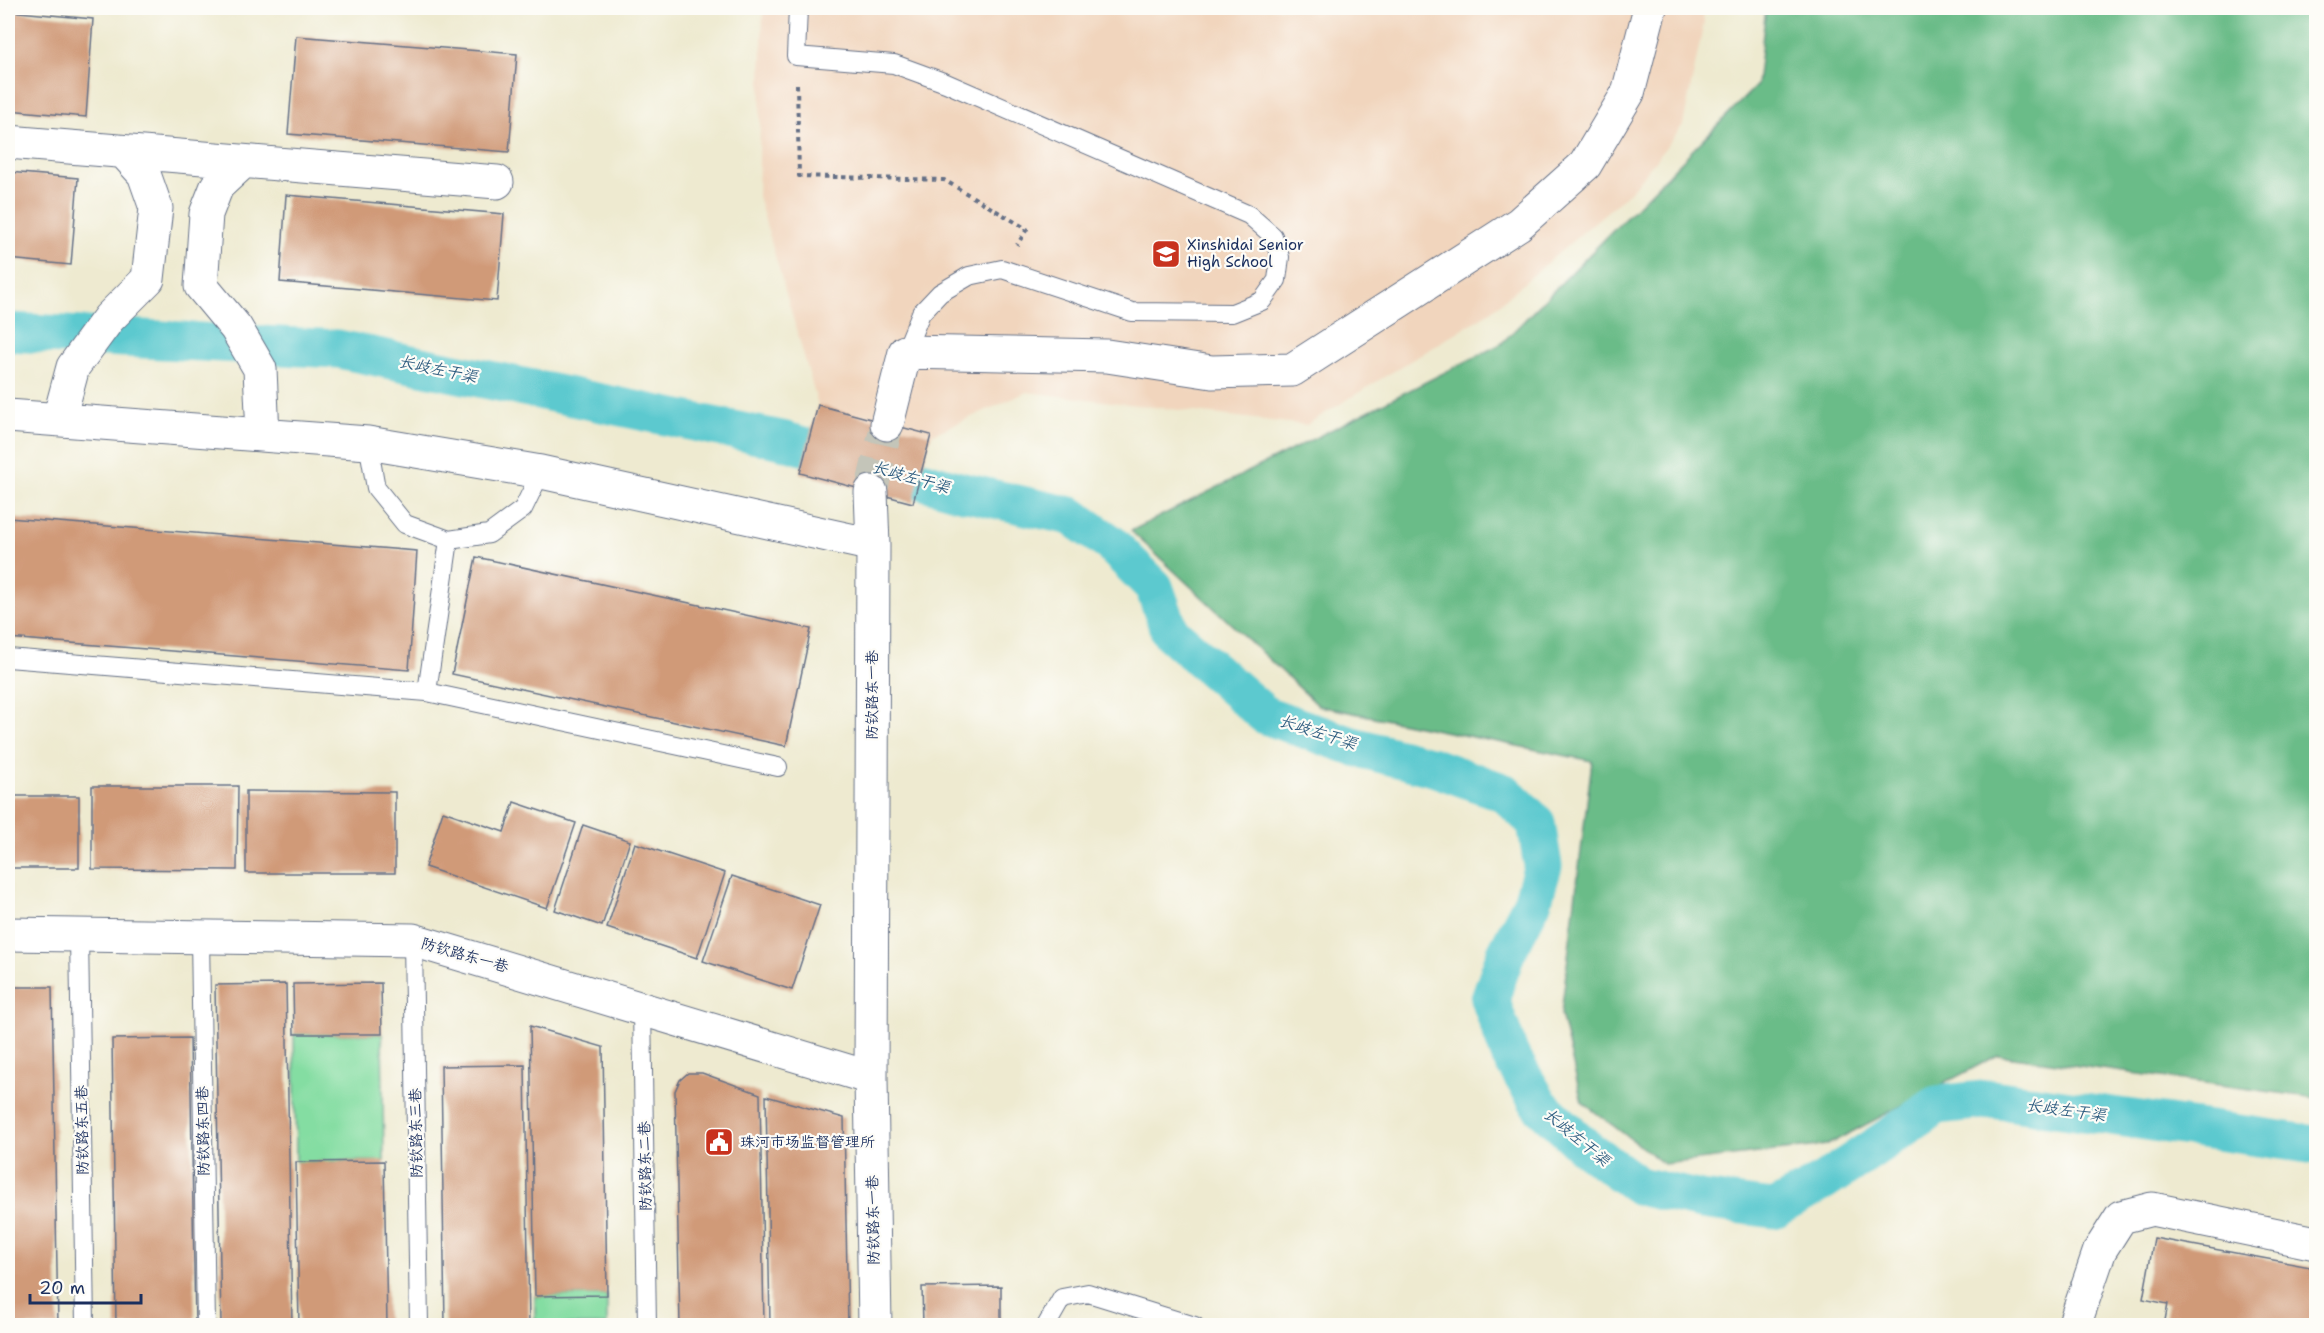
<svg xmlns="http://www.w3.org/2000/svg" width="2324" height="1333" viewBox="0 0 2324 1333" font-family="'Shantell Sans','LXGW WenKai TC',sans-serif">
<rect width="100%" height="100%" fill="#fdfcf7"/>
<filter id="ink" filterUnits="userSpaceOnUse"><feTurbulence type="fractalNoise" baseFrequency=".0167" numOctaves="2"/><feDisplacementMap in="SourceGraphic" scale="12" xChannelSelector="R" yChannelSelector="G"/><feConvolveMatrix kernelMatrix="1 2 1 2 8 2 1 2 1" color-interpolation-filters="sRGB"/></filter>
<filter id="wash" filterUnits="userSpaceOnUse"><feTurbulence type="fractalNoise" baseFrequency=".008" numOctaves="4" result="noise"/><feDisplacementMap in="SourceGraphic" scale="24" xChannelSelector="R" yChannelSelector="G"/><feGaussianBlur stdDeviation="1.35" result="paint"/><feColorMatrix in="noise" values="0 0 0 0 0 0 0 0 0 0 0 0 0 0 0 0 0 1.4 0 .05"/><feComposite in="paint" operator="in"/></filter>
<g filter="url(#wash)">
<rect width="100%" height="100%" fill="#eeead0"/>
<path fill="#f1d5bd" d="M763 8H1702L1704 22 1683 125 1631 191 1490 312 1306 425 1027 392 931 435 913 503 800 473 818 405 758 196Z"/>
<path fill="#84dda2" stroke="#508680" stroke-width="1.5" d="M294 1034H382L384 1161 296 1162Z
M607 1295V1325H535V1296Z"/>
<path fill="#6bbc88" stroke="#437673" stroke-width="1.5" d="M1766 8H2316V1098L1998 1055 1827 1145 1664 1164 1582 1102 1561 1014 1592 761 1319 706 1131 531 1501 344 1757 85Z"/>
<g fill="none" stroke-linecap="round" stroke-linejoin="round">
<path stroke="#5cc9cf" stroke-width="39" d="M8 332 338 349 782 440 959 491 1071 516 1110 543 1154 587 1170 632 1265 715 1352 746 1433 767 1505 793 1536 823 1543 866 1532 903 1506 953 1490 999 1510 1055 1540 1105 1586 1148 1639 1186 1701 1200 1774 1209 1823 1182 1937 1105 1992 1099 2316 1145"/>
</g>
<g id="blocks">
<path fill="#d09a78" d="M8 11 93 19 86 117 8 110Z
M296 36 517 54 509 152 288 134Z
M8 172 78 178 71 265 8 259Z
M286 195 504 214 497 301 280 282Z
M818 405 931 435 913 503 800 473Z
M8 518 417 551 409 670 8 638Z
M476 557 811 629 786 746 452 674Z
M92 786H238L237 870 92 869Z
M246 791 395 792V873H246Z
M11 796H79V868H11Z
M514 802 576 823 547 908 425 867 443 811 504 832Z
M583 825 630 841 602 926 555 910Z
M635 843 725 873 697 958 607 928Z
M732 876 820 905 792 990 703 961Z
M381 983 382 1034H294L293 984Z
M286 984 292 1326H221L215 985Z
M8 987H52L58 1326H8Z
M530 1026 603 1047 607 1295 535 1296Z
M190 1038 195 1326H116L112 1039Z
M525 1065 529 1326H445L441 1066Z
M688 1073H702L760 1094 764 1326H680L675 1091 680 1080Z
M766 1096 844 1118 848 1326H770Z
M384 1161 387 1326H299L296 1162Z
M2154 1238 2316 1268V1326H2164L2168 1304 2143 1299Z
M1001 1286V1326H923L922 1287Z"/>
</g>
</g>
<g filter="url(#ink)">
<use href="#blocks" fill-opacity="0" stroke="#657086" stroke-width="1.5"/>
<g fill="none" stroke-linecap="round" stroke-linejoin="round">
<path stroke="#c4c5b9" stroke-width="33" stroke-dasharray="33 16" stroke-linecap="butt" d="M871 492 887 424"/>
<g stroke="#657086" stroke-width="20">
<path id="service" d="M798 8 796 56 894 64 946 83 1249 215 1273 236 1280 257 1277 280 1262 301 1232 313 1132 312 1002 269 969 276 940 293 921 313 905 352
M368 443 376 488 405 524 449 540 489 534 523 509 541 472
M8 658 427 692 778 767
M427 692 449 540
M79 935 85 1326
M200 936 206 1326
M413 940 419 1326
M642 1007 647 1326
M1046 1326 1062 1298 1088 1293 1195 1326"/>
</g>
<g stroke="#657086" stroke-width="35">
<path id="minor" d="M8 142 497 182
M243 162 217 186 206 214 201 286 236 328 260 369 263 435
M8 416 368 443 541 472 873 545
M59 419 73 367 109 318 148 279 156 208 144 174 124 152
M887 424 905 352 1107 356 1212 372 1292 370 1519 224 1585 165 1628 93 1650 8
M8 934 413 940 871 1078 875 1326
M871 1078 873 545 871 492
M2074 1326 2100 1250 2121 1217 2152 1209 2316 1243"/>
</g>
<path stroke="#657086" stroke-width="4" stroke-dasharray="4.5 4.5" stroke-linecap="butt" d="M797 84 799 176 944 180 1027 229 1017 245"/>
<use href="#service" stroke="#fff" stroke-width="18"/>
<use href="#minor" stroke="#fff" stroke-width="33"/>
</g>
</g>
<defs>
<g id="school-square" transform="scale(1.5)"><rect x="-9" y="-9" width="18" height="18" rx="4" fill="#c8321e" stroke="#fdfcf7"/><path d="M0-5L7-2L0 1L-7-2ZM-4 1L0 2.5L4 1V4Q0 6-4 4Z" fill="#fff"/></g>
<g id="civic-square" transform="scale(1.5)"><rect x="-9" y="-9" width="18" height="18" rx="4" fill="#c8321e" stroke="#fdfcf7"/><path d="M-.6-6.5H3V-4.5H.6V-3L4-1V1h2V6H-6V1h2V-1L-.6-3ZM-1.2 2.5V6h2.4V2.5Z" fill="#fff"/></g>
</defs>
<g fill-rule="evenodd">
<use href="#school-square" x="1166" y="254"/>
<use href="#civic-square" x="719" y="1142"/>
</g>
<g text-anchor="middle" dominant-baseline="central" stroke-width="4.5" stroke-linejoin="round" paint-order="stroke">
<g font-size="15" fill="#1b2f5e" stroke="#fdfcf7" text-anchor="start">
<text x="1187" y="245">Xinshidai Senior<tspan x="1187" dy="17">High School</tspan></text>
<text x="740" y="1142">珠河市场监督管理所</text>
</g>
<g font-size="15" fill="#1b2f5e" stroke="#fdfcf7">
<text transform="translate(872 695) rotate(-90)">防钦路东一巷</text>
<text transform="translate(465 955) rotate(16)">防钦路东一巷</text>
<text transform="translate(82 1130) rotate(-91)">防钦路东五巷</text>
<text transform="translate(203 1131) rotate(-91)">防钦路东四巷</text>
<text transform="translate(416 1133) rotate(-91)">防钦路东三巷</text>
<text transform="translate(645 1166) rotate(-91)">防钦路东二巷</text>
<text transform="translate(873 1220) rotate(-91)">防钦路东一巷</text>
</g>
<g font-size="16" font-style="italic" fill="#2e5d80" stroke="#fdfcf7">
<text transform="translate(438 369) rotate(12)">长歧左干渠</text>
<text transform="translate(911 477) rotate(16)">长歧左干渠</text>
<text transform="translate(1318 732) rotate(18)">长歧左干渠</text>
<text transform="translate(2066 1110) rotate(8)">长歧左干渠</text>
<text transform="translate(1577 1137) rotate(40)">长歧左干渠</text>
</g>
</g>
<rect width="2324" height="1333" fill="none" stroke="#fdfcf7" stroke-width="30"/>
<path d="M30 1294v9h111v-9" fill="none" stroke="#1b2f5e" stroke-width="3"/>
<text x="39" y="1294" font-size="18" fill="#1b2f5e" stroke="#fdfcf7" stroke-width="4.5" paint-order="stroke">20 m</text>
</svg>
